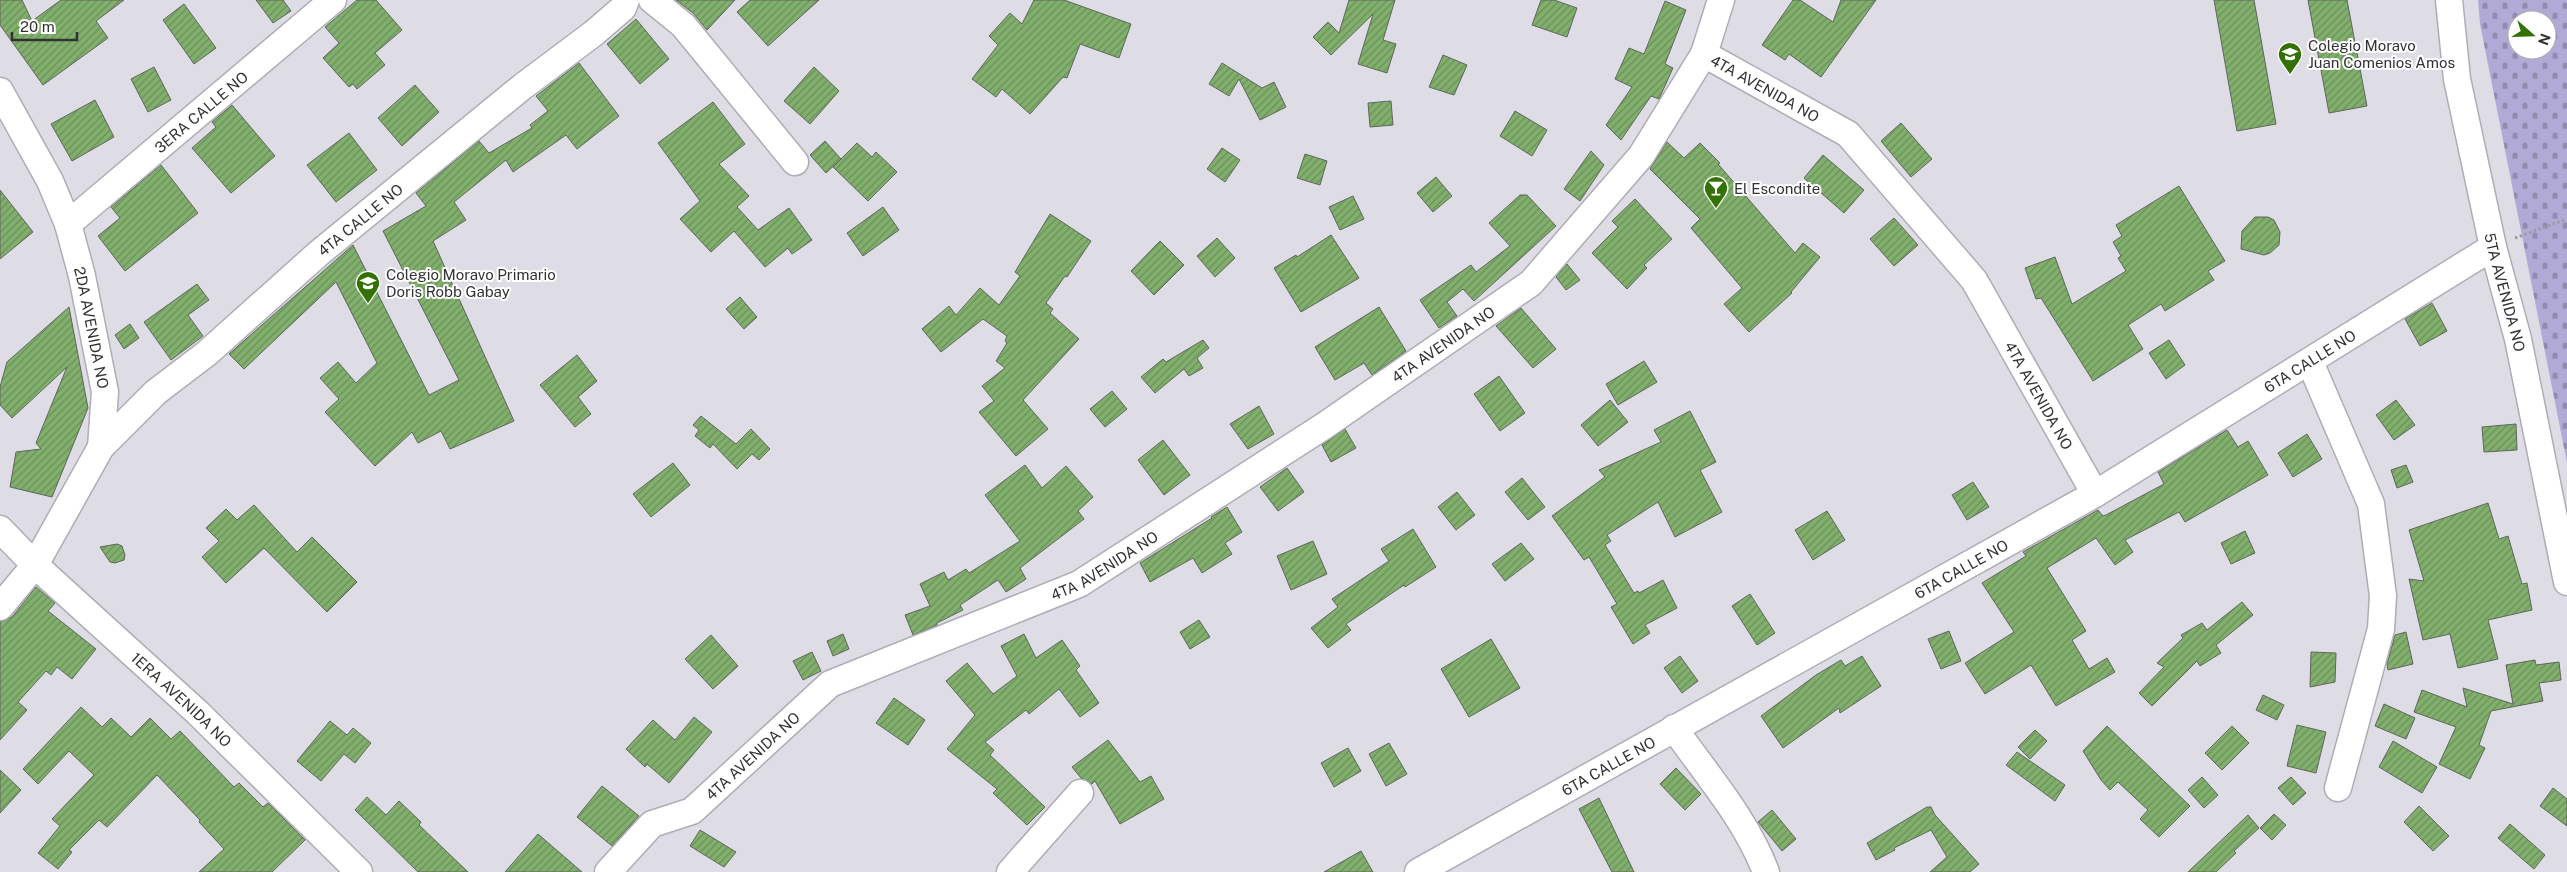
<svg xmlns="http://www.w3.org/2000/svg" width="2567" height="872" viewBox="0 0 2567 872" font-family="'Public Sans',sans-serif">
<defs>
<pattern id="cemetery-stones" width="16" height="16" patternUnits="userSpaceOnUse" patternTransform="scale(1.25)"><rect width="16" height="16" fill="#b1aad7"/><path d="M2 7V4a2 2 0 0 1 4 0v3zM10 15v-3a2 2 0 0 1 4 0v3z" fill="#918baf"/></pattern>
<pattern id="building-hatch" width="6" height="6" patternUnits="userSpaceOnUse" patternTransform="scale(1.25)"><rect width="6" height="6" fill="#81af6c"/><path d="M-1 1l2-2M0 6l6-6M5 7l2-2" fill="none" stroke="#6a8f5a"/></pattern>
</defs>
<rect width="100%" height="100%" fill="#dedde5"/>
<path fill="url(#cemetery-stones)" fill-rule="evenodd" d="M2478 0H2567V463L2480 24ZM2517 20H2547V50H2517Z"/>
<path fill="url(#building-hatch)" stroke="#60655e" d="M0 0H22L32 21 61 0H124L96 21 108 38 43 85 0 25Z
M256 0H283L291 11 273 23Z
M357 0H376L402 30 375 53 385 65 357 89 353 84 349 87 323 58 339 43 325 27Z
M676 0H735L707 30 693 13Z
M750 0H819L768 46 737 12Z
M1034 0H1064L1131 24 1119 58 1080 44 1067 78 1063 77 1030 114 1002 89 996 97 972 79 998 45 989 36 1010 13 1022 24Z
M1349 0H1395L1383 40 1396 44 1387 73 1358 64 1373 14 1331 55 1313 37 1328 22 1339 33Z
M1541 0H1554L1577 8 1567 37 1532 25Z
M1793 0H1800L1833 22 1841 0H1876L1821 77 1789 54 1785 60 1762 45Z
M2214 0H2254L2276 124 2237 131Z
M2308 0H2347L2367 106 2329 113Z
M1665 1 1686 10 1665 64 1673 68 1659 99 1651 96 1621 140 1606 125 1632 87 1615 79 1629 48 1644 54Z
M184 4 216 48 194 64 163 20Z
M636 19 669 59 640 84 607 44Z
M1443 55 1467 65 1454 95 1429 87Z
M579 63 619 116 577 149 566 135 513 172 506 160 454 202 466 220 433 241 514 421 450 449 441 431 418 443 412 432 375 466 325 412 339 399 320 378 338 362 356 383 377 363 336 282 244 369 229 354 353 245 429 395 459 380 383 231 426 206 416 193 479 141 489 153 532 128 530 125 548 111 536 96Z
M1222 63 1262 88 1274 82 1286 107 1260 120 1239 79 1229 96 1209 84Z
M154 67 171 100 148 112 131 79Z
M814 67 839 91 810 124 784 101Z
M415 85 439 112 402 146 378 118Z
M95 100 114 137 72 161 51 124Z
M1391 101 1393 125 1370 127 1368 103Z
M713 102 745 144 719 164 749 196 737 207 758 230 789 208 812 240 792 254 788 248 765 267 734 231 711 252 680 219 700 201 658 143Z
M232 105 275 156 231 193 192 148 216 127 212 122Z
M1515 111 1547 130 1532 156 1500 136Z
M1901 123 1932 159 1911 177 1881 141Z
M349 133 377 170 336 202 307 165Z
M825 141 841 159 826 173 810 155Z
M1667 142 1684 158 1700 143 1720 163 1718 164 1795 253 1803 243 1820 257 1791 292 1792 293 1749 332 1724 304 1742 288 1691 228 1700 219 1650 169Z
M857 143 872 157 876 152 897 172 868 201 833 167Z
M1222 148 1240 160 1225 182 1207 169Z
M1591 151 1604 165 1580 201 1564 189Z
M1305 154 1327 161 1320 185 1297 178Z
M1823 155 1864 190 1844 213 1804 178Z
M161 165 198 213 125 271 98 236 120 218 111 207Z
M1436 177 1452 196 1433 212 1417 193Z
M2179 186 2225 261 2208 271 2214 280 2165 311 2161 304 2128 325 2143 349 2093 381 2041 298 2036 299 2025 268 2055 257 2072 304 2126 271 2118 258 2121 256 2113 242 2122 236 2116 225Z
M0 190 33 232 0 259Z
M1520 195H1527L1556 226 1474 301 1463 289 1447 302 1457 316 1439 328 1420 300 1471 265 1476 272 1510 246 1489 223Z
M1353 196 1364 219 1340 230 1329 207Z
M1635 199 1672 239 1644 265 1647 268 1627 289 1592 253 1618 227 1612 221Z
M883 207 899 230 863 256 847 233Z
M1050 214 1091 241 1067 277 1065 276 1046 303 1053 309 1050 313 1079 339 1023 400 1048 429 1016 456 979 412 994 401 982 386 1005 368 996 361 1007 343 1005 341 1007 336 983 319 941 352 922 329 949 306 956 315 980 288 999 305 1020 276 1015 272Z
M2255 217H2268L2274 220 2280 232 2279 245 2270 253 2264 255 2241 249 2242 231Z
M1894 218 1918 245 1894 266 1870 239Z
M1331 235 1359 278 1301 312 1274 268 1296 255 1297 257Z
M1217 238 1235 258 1215 277 1197 256Z
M1160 241 1184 265 1154 295 1131 271Z
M1567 264 1580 280 1566 290 1556 277Z
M197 284 209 300 188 315 203 336 171 360 144 322Z
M740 297 757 317 744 329 726 309Z
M2432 303 2447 331 2420 346 2405 319Z
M69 307 88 408 52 497 10 487 16 452 41 449 36 443 67 367 12 418 0 405V387L7 362Z
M1379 307 1406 351 1372 375 1364 363 1335 380 1315 347Z
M1521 308 1556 349 1533 368 1496 326Z
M130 324 139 338 124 349 115 335Z
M1203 340 1209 348 1197 358 1203 368 1189 376 1184 369 1155 393 1141 377 1163 359 1166 362Z
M2169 340 2185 365 2166 379 2149 353Z
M577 355 597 381 578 397 591 414 575 427 540 385Z
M1644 361 1657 382 1618 405 1606 384Z
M1499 376 1525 413 1500 431 1474 394Z
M1112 391 1127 409 1105 427 1090 409Z
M1610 400 1628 422 1598 446 1581 425Z
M2396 400 2415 425 2394 440 2376 415Z
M1259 406 1274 434 1248 449 1230 424Z
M1690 411 1716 462 1700 470 1722 512 1675 537 1658 502 1607 535 1611 541 1605 545 1634 593 1638 591 1639 593 1663 580 1677 608 1645 625 1650 633 1633 644 1611 607 1617 604 1589 557 1584 560 1552 516 1605 477 1599 470 1661 442 1654 430Z
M701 416 736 444 751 429 770 449 759 460 752 454 737 469 713 444 710 448 695 436 699 430 693 425Z
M2516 424 2517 450 2484 452 2482 427Z
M1345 429 1356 448 1331 462 1322 445Z
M2227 430 2238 447 2248 441 2268 475 2185 522 2179 512 2125 540 2133 552 2115 565 2096 538 2047 568 2086 631 2072 640 2089 669 2107 658 2115 672 2056 706 2031 665 1985 694 1965 663 2014 632 1982 583 2026 556 2023 552 2098 510 2103 516 2106 515 2164 484 2158 472Z
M2307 434 2322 459 2293 477 2278 453Z
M1163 440 1190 475 1164 495 1138 460Z
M673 463 690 485 651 517 633 494Z
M1025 465 1042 488 1066 466 1093 497 1078 511 1084 519 1020 568 1026 579 1006 592 998 580 960 605 963 610 937 623V625L913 635 905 615 930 606 920 584 944 572 948 580 966 569 969 573 1020 541 985 495Z
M2406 465 2413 482 2397 488 2391 470Z
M1287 468 1304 492 1278 511 1260 487Z
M1522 478 1545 507 1528 520 1505 492Z
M1973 482 1989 507 1967 520 1952 495Z
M1457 492 1475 515 1456 530 1438 507Z
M2488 503 2499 539 2508 536 2522 584 2527 583 2532 610 2488 620 2498 659 2458 668 2450 634 2423 640 2409 579 2424 581 2409 530Z
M254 505 297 552 312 537 357 582 327 612 264 548 226 583 202 557 219 541 206 528 226 509 237 520Z
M1227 507 1242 532 1225 543 1232 554 1202 573 1193 558 1150 582 1140 563 1212 518 1211 517Z
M1827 511 1845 540 1813 560 1795 530Z
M1413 529 1436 567 1405 587 1404 585 1346 624 1351 630 1328 648 1311 628 1338 607 1332 599 1389 561 1381 549Z
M2245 531 2255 553 2231 564 2221 543Z
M1313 541 1327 574 1291 590 1277 556Z
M1521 543 1534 559 1505 581 1492 564Z
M117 544 122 546 125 555 124 560 115 563 110 562 100 547Z
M36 587 55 603 48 611 96 649 72 679 57 667 51 675 46 671 18 702 27 710 0 740V622L12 617Z
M1750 594 1775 633 1757 645 1732 606Z
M2242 602 2253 615 2216 645 2221 653 2200 666 2197 661 2152 706 2139 693 2164 667 2157 663 2183 638 2181 635 2202 623 2207 630Z
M1199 620 1210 637 1190 649 1180 632Z
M1949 631 1961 661 1941 669 1928 639Z
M2406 632 2413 664 2388 670 2387 664 2395 635Z
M843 634 849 649 833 656 827 641Z
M1024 634 1036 658 1062 640 1080 666 1076 670 1099 703 1080 717 1059 689 1029 714 1026 710 985 742 994 750 990 755 1045 807 1027 825 993 793 997 789 947 749 975 715 946 681 967 663 993 694 1017 676 1001 646Z
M711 635 738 666 713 689 685 659Z
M1491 639 1520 688 1469 717 1441 669Z
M812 652 821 671 803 680 793 661Z
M2311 652 2336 653 2335 682 2310 687Z
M1680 656 1698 681 1682 693 1664 668Z
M1862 656 1881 686 1840 713 1839 708 1783 748 1761 716 1816 675 1841 660 1845 666Z
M2535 660 2536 665 2559 662 2561 680 2539 683 2543 701 2491 711 2479 745 2485 748 2470 779 2439 764 2456 727 2414 712 2422 690 2467 707 2463 688 2513 704 2506 665Z
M2263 695 2284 705 2277 720 2256 710Z
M894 698 925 720 908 745 876 723Z
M2384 704 2415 718 2406 739 2375 726Z
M81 707 102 727 111 718 131 737 150 718 171 739 180 731 234 787 239 783 263 807 268 803 305 840 272 872H199L224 849 199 822 200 820 157 775 107 827 99 820 69 850 72 852 58 869 38 853 60 826 52 819 94 775 69 751 38 784 23 769Z
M694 717 712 732 669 783 647 764 645 767 626 749 653 720 675 740Z
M330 721 347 735 353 728 371 743 355 763 344 754 321 781 297 761Z
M2297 725 2326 732 2316 773 2287 766Z
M2107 726 2190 806 2159 837 2140 819 2148 810 2118 782 2110 790 2101 780 2083 751Z
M2232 726 2249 743 2222 770 2205 753Z
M2035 730 2047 741 2030 759 2018 747Z
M1108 740 1140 782 1151 776 1164 799 1120 824 1095 781 1092 784 1081 778 1072 767Z
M2393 741 2437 767 2422 793 2379 767Z
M1389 743 1407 774 1386 786 1369 754Z
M1348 748 1361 771 1334 787 1321 763Z
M2017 752 2065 785 2055 801 2006 765Z
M1676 768 1701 794 1685 810 1660 784Z
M0 770 21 790 0 813Z
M2202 777 2218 795 2204 808 2188 790Z
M2291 777 2306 793 2293 805 2278 788Z
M602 786 639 816 612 846 577 817Z
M2553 788 2567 799V826L2540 806Z
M367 797 386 815 399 801 421 822 419 825 468 872H418L355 810Z
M1599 798 1609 819 1634 872H1612L1579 809Z
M2419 806 2449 836 2433 851 2404 822Z
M1927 807H1931L1935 815 1979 864 1970 872H1930L1947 857 1931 830 1894 848 1895 850 1876 860 1867 843Z
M1772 810 1796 839 1782 851 1758 822Z
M2274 814 2286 825 2272 840 2260 828Z
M2248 815 2259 828 2234 851 2236 853 2216 872H2188Z
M2510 824 2545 855 2534 869 2498 838Z
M700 830 736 852 724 867 690 846Z
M538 834 582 872H505Z
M1361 851 1373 872H1324Z"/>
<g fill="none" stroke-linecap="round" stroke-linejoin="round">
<g stroke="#aeadb5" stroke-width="29">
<g id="minor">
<path d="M652 0 683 25 795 162"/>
<path id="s1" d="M2449 0 2457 79 2493 247 2518 339 2567 582"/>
<path d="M1704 54 1721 0"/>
<path id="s2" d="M0 91 50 181 68 224 82 276 105 392 101 447 35 565 0 607"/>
<path id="s3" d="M68 224 333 0"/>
<path d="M2310 362 2371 504 2383 596 2381 629 2338 788"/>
<path id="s4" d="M101 447 156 392 206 354 319 253 522 87 594 33 623 8 626 0"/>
<path id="s5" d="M0 529 35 565 198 713 359 872"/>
<path d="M1674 728C1706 774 1746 819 1766 872"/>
<path id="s6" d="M608 872 652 824 692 811 830 684 1079 584 1324 426 1531 283 1641 156 1704 54 1848 134 1974 280 2095 494"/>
<path d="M1010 872 1080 793"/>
<path id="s7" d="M1418 872 2095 494 2493 247"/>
</g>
</g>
<path stroke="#9d9ca2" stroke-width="3" stroke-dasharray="2.5 2.5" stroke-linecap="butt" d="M2515 238 2567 219"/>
<use href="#minor" stroke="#fff" stroke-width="26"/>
</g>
<defs>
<g id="school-pin" transform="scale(1.25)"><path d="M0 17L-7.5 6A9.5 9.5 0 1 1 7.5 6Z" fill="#337105" stroke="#fff"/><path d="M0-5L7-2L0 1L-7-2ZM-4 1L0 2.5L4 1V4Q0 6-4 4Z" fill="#fff"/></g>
<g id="bar-pin" transform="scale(1.25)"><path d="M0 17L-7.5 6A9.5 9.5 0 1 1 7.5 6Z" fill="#337105" stroke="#fff"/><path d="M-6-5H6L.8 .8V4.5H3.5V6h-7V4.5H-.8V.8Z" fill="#fff"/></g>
</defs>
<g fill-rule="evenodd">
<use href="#school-pin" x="2290" y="54"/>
<use href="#bar-pin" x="1716" y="188"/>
<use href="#school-pin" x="368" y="283"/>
</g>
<g text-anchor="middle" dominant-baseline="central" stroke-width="4" stroke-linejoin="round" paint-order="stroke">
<g font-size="15" fill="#323134" stroke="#fff" text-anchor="start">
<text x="2308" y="45">Colegio Moravo<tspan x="2308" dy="17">Juan Comenios Amos</tspan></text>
<text x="1734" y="188">El Escondite</text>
<text x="386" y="274">Colegio Moravo Primario<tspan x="386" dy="17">Doris Robb Gabay</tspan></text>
</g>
<g font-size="15" fill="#323134" stroke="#fff">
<text stroke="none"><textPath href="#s6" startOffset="1464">4TA AVENIDA NO</textPath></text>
<text stroke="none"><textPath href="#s3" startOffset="174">3ERA CALLE NO</textPath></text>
<text stroke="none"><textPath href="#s4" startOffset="345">4TA CALLE NO</textPath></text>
<text stroke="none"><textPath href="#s1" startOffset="298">5TA AVENIDA NO</textPath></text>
<text stroke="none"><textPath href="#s2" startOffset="256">2DA AVENIDA NO</textPath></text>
<text stroke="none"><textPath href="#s6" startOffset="999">4TA AVENIDA NO</textPath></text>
<text stroke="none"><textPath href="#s7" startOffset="1028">6TA CALLE NO</textPath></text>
<text stroke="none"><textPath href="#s6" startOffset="1884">4TA AVENIDA NO</textPath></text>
<text stroke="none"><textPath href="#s6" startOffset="594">4TA AVENIDA NO</textPath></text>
<text stroke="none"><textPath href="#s7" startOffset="622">6TA CALLE NO</textPath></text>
<text stroke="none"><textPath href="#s5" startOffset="249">1ERA AVENIDA NO</textPath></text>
<text stroke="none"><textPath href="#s6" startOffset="189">4TA AVENIDA NO</textPath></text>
<text stroke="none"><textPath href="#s7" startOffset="218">6TA CALLE NO</textPath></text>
</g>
</g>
<g transform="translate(2532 35) rotate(110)"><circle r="24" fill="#ffffff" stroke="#adadae"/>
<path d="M0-4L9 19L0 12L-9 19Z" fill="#337105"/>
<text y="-8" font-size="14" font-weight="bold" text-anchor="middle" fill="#323134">N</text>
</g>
<path d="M12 32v8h65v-8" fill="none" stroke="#323134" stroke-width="2.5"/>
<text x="20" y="32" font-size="15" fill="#323134" stroke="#ffffff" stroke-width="4" paint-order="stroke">20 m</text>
</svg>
